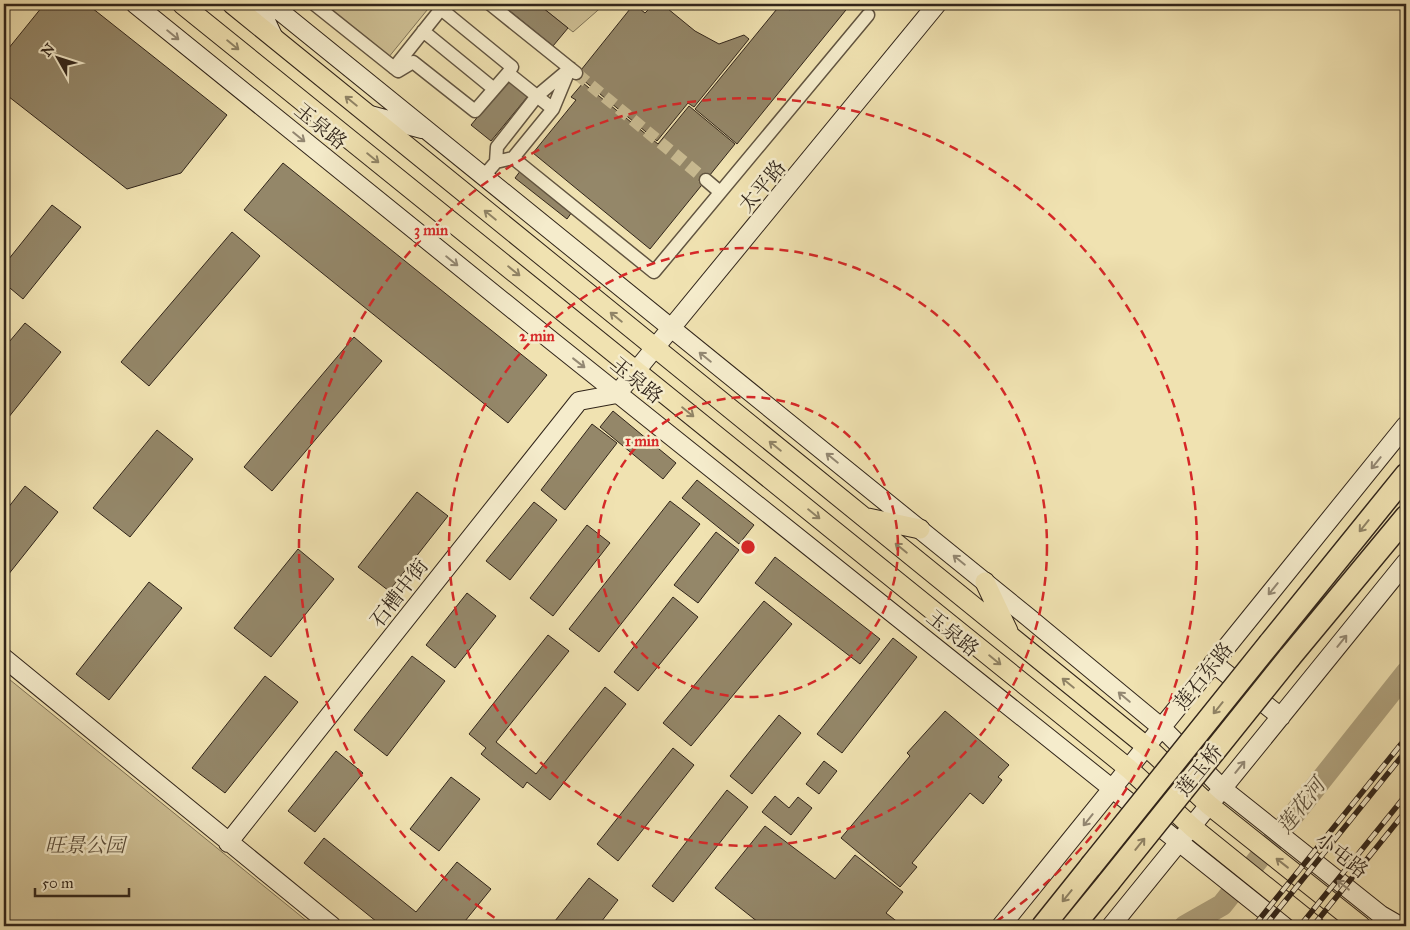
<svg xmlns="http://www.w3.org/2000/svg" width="1410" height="930" viewBox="0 0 1410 930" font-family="'IM FELL Great Primer','Noto Serif SC',serif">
<rect width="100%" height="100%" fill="#f0e2b1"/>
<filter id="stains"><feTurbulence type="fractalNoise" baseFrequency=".004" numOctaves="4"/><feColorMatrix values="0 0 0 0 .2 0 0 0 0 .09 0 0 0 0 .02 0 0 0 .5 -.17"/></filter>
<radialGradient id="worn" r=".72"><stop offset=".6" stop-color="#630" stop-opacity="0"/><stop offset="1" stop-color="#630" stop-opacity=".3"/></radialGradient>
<path fill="#d0c297" stroke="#807458" d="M321 4H432L388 58Z
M538 4H605L573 32Z
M4 675 313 926H4Z"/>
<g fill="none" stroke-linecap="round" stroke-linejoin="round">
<path stroke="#afa27e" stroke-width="22" d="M1185 926 1222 905 1406 673"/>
</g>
<path fill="#948769" stroke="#31251a" d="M60 4H87L227 115 181 173 127 189 4 93V54L42 7Z
M501 4H538L568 28 553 46Z
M634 4 645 13 654 4H662L695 31 719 44 744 35 749 39 694 107 688 103 657 141 577 75Z
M781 4 790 10 795 4 850 5 737 144 695 109Z
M509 79 528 96 491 141 471 125Z
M583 83 658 144 689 106 735 144 650 249 533 153 576 100 571 97Z
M283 163 547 375 508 423 244 210Z
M521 170 572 212 567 219 515 178Z
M52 205 81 227 23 299 4 283V265Z
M232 232 260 256 149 386 121 362Z
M25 323 61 352 4 423V348Z
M354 337 382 361 272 491 244 467Z
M613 411 676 463 663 479 600 427Z
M592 424 617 443 565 510 541 490Z
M157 430 193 459 130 537 93 508Z
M697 480 754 525 739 544 682 498Z
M25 486 58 512 4 580V513Z
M417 492 448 516 389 591 358 567Z
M670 501 700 524 599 652 569 629Z
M534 502 557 520 510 580 486 561Z
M587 525 610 543 553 616 530 598Z
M716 532 739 550 698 603 674 585Z
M298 549 334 579 271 657 234 628Z
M775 557 880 639 860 664 755 583Z
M149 582 182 608 109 700 76 674Z
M467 593 496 616 455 668 426 645Z
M673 597 698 617 638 691 614 672Z
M764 601 792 624 691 746 663 723Z
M548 635 569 651 496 742 536 774 605 687 626 704 550 800 527 782 523 788 481 754 486 748 469 734Z
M893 638 917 657 842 753 817 734Z
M412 656 445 681 387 756 354 730Z
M265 676 298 702 225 793 192 768Z
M945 711 1009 765 998 777 1002 780 983 804 970 793 912 863 917 867 900 887 841 838 910 756 907 753Z
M779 715 801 733 752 794 730 776Z
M673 748 694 765 618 861 597 844Z
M336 751 363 773 315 832 288 811Z
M824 761 837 771 819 794 806 784Z
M451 777 480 799 439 851 410 829Z
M727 790 748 807 673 902 652 886Z
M775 796 789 808 798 797 812 808 791 835 762 812Z
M765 826 835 879 855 855 903 892 886 913 899 923 897 926H763L715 888Z
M324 838 416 912 457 862 491 889 461 926H382L304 863Z
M589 878 618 900 598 926H551Z"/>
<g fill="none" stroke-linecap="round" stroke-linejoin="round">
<path stroke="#cabc93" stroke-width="12" stroke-dasharray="12 6" stroke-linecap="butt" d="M577 74 706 180"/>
<g stroke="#615440" stroke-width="15">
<path id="street" d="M314 4 398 71 413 62 475 111 508 73
M490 4 576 73
M423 31 494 89
M394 68 441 9 512 67 508 73 553 109
M513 158 654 272 868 15
M496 162 497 147 537 96 568 70
M483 177 496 162 513 158 553 109 570 68
M706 180 720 192"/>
</g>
<g stroke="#31251a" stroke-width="20">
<path id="secondary" d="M135 4 552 341 1284 926
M258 4 274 38
M271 4 1028 617 1162 728 1223 789 1381 915 1400 926
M370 115 422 129
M4 658 332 926
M1213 663 1281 717
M228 843 579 401 617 394 937 4
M1001 926 1406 425
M1111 926 1406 562"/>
</g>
<g stroke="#31251a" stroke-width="21">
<path id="primary" d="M182 4 1129 769 1192 827 1315 926
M232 4 1147 747 1209 805 1361 926
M868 518 920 529
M985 582 1008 631"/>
</g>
<g stroke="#31251a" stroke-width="25">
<path id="highway" d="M1270 643 1406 475
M1289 658 1406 517
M1043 926 1091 866
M1073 926 1109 882"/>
</g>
<use href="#street" stroke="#f5eccc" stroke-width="12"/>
<use href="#secondary" stroke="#f5eccc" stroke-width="18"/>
<use href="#primary" stroke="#f0e2b1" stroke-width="19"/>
<use href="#highway" stroke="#f0e2b1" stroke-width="22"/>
<g stroke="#31251a" stroke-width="5.5">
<path id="rail" d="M1254 926 1406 738
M1265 926 1406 751
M1300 926 1406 795
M1313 926 1406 811"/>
</g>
<use href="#rail" stroke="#f5eccc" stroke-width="4" stroke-dasharray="11" stroke-linecap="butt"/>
<g stroke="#31251a" stroke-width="25" stroke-linecap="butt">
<path id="highway-bridge" d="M1091 866 1270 643
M1109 882 1289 658"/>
</g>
<use href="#highway-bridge" stroke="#f0e2b1" stroke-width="22"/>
</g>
<defs><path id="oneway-shaft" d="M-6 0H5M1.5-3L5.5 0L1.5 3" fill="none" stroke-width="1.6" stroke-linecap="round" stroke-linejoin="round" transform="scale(1.25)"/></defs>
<g stroke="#938873">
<use href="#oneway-shaft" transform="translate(173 35) rotate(39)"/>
<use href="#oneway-shaft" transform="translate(299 137) rotate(39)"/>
<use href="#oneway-shaft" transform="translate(452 261) rotate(39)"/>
<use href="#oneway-shaft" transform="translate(705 357) rotate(-141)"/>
<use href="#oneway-shaft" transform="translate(579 363) rotate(38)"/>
<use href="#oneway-shaft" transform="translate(832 458) rotate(-141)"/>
<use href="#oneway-shaft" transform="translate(1376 463) rotate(129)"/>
<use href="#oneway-shaft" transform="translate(959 560) rotate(-141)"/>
<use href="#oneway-shaft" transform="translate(1273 589) rotate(129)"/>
<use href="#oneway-shaft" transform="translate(1342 641) rotate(-51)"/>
<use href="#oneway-shaft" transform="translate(1124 697) rotate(-140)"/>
<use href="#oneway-shaft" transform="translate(1240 767) rotate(-51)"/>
<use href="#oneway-shaft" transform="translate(1088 820) rotate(129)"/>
<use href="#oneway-shaft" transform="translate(1343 885) rotate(-142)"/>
</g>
<g stroke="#908466">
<use href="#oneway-shaft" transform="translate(233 45) rotate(39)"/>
<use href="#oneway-shaft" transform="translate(351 101) rotate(-141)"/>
<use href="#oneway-shaft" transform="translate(373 158) rotate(39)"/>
<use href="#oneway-shaft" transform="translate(490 215) rotate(-141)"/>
<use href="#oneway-shaft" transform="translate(514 271) rotate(39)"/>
<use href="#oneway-shaft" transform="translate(616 317) rotate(-141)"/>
<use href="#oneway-shaft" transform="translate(688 412) rotate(39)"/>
<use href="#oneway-shaft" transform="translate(775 446) rotate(-141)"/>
<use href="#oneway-shaft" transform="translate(814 514) rotate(39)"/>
<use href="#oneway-shaft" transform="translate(1364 526) rotate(129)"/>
<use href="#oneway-shaft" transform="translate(901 548) rotate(-141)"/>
<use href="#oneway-shaft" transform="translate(995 660) rotate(39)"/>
<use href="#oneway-shaft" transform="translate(1068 683) rotate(-141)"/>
<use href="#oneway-shaft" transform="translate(1218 708) rotate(129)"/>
<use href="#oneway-shaft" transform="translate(1140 844) rotate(-51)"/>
<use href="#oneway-shaft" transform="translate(1282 863) rotate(-142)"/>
<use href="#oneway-shaft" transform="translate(1067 896) rotate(129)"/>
</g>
<g fill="none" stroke="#d62828" stroke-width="2.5" stroke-dasharray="9 6">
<circle cx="748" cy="547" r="150"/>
<circle cx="748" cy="547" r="299"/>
<path d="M507 926A449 449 0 1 1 989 926"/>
</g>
<g text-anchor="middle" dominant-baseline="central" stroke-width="5" stroke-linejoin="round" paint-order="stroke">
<g font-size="20" fill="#31251a" stroke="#f5eccc">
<text transform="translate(321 126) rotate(39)">玉泉路</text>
<text transform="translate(762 186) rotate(-50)">太平路</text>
<text transform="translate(637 380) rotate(39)">玉泉路</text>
<text transform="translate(399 593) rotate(-52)">石槽中街</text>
<text transform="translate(953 633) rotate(39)">玉泉路</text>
<text transform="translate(1203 676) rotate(-51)">莲石东路</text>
<text transform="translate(1199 770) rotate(-51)">莲玉桥</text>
<text transform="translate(1342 855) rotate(38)">小屯路</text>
</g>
<g font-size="20" font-style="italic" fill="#594c39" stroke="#f5eccc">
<text x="85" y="845">旺景公园</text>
</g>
<g font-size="21" font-style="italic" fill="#5d513d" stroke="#f5eccc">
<text transform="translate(1301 806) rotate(-52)">莲花河</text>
</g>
</g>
<circle cx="748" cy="547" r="8" fill="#d62828" stroke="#f5eccc" stroke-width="2.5"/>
<g font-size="15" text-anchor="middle" font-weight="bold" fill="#d62828" stroke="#f5eccc" stroke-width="5" stroke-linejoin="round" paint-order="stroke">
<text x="431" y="235">3 min</text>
<text x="537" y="341">2 min</text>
<text x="642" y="446">1 min</text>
</g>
<rect width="1410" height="930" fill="none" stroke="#f0e2b1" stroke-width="20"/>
<rect x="5" y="5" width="1400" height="920" fill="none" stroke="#31251a" stroke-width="2.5"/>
<rect x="10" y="10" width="1390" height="910" fill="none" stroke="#31251a"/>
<g transform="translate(58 58) rotate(309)" stroke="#f5eccc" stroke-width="4" paint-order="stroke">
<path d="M0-4L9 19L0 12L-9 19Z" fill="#31251a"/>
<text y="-8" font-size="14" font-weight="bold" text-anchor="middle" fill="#31251a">N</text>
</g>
<path d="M35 888v8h94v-8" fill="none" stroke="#31251a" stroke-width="2.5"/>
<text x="42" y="888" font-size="15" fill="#31251a" stroke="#f5eccc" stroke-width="4" paint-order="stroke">50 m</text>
<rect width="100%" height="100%" filter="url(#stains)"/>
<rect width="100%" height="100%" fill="url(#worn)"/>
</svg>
